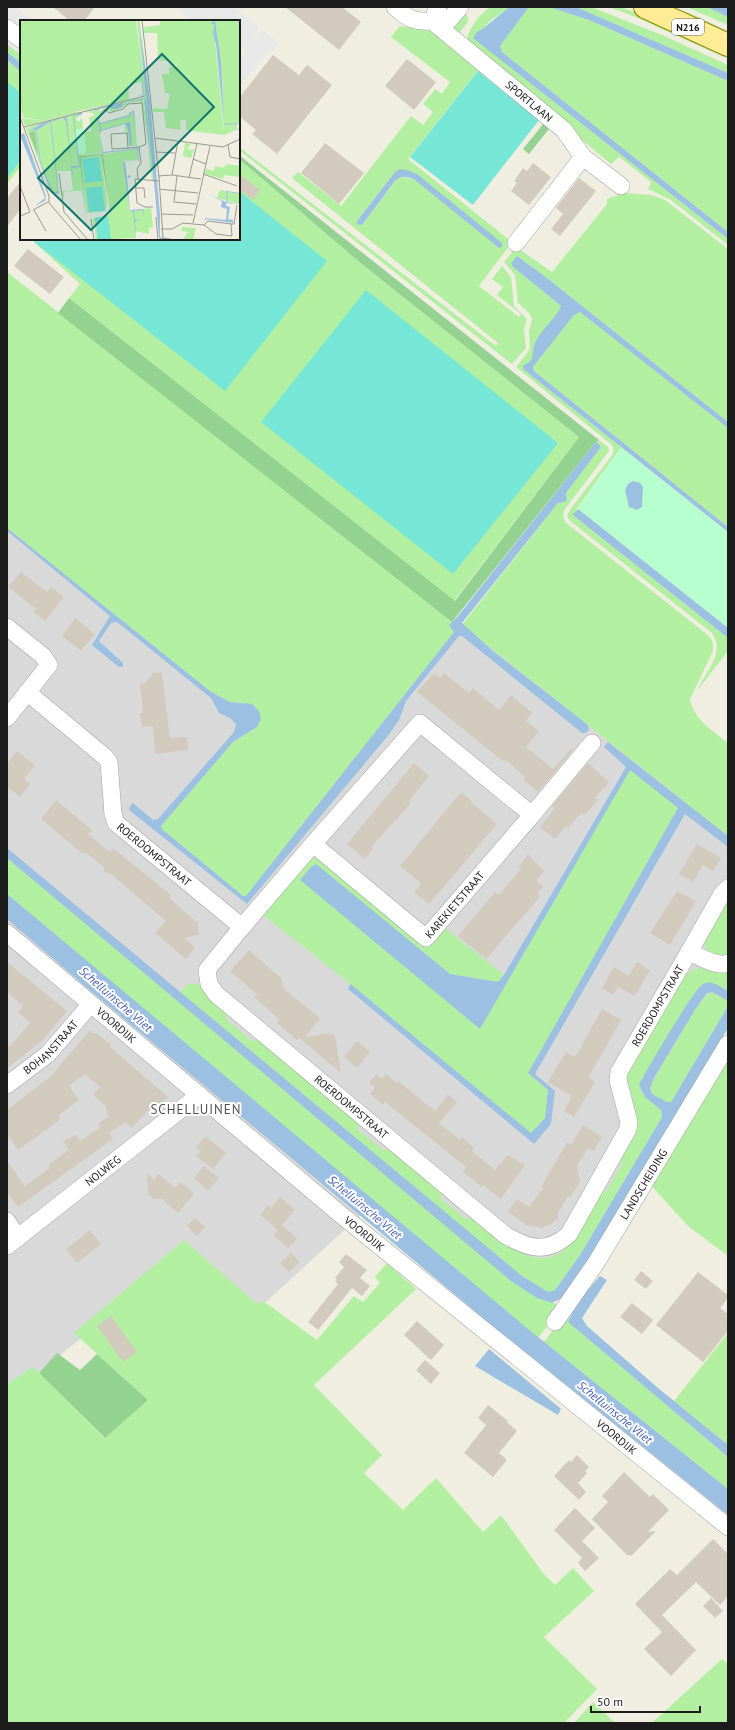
<svg xmlns="http://www.w3.org/2000/svg" width="735" height="1730" viewBox="0 0 735 1730" font-family="'PT Sans',sans-serif">
<rect width="100%" height="100%" fill="#efeee1"/>
<path fill="#dad9d9" d="M7 526 249 725 165 824 456 619 728 828V1000L523 1337 366 1210 254 1313 187 1253 7 1398Z"/>
<path fill="#b3efa1" fill-rule="evenodd" d="M491 7H510L491 20 474 38 728 239V245L671 200 648 189 651 182 619 157 611 164 468 46C463 34 481 12 491 7Z
M529 7 553 8 589 20 728 81V232L502 52 500 46Z
M576 7H591L662 35 728 65V73Z
M609 7H621L631 11 728 54V59L633 16Z
M664 7C683 7 710 23 728 31V36Z
M687 7H707L728 17V25Z
M464 11 468 17V22L457 35 453 33 455 22Z
M400 26 431 31 480 68 408 159 512 242 479 286 519 317 521 314 497 295 503 287 492 279 502 266 511 277 514 306 527 319 524 330 526 348 512 364 239 150V147L496 346 498 343 292 178 298 172 341 206 411 116 423 125 433 112 423 104 435 89 442 94 450 82 391 37ZM395 172 417 174 415 180 406 177 398 178 362 225 358 224 357 221Z
M7 44 21 55V63L7 52Z
M7 60 21 72V166L7 184Z
M239 159 358 261 579 437 454 601 69 298 80 284 34 242 37 239H239Z
M625 193 651 195 665 200 728 249V422L547 278 517 256 511 264 512 266 561 306C557 319 542 329 536 342 532 350 536 363 524 365L523 369 621 447 576 510 574 516 728 638V651L697 691C705 673 726 652 712 633L569 520 567 515 572 507 610 458 614 451 612 445 516 367 530 349 529 332 532 319 529 313 518 303 515 275 504 262 516 247 552 272 607 204V199Z
M7 272 452 622 449 625 454 632 246 896H243L162 829 161 826 233 742 253 730 245 703 230 702 210 691 7 528Z
M576 312 583 313 728 428V527L534 371 533 367Z
M599 440 608 447 609 451 565 509 563 514 565 522 709 636C714 643 714 648 711 655L690 699C694 720 712 730 728 743V836L462 625 558 503 565 502 567 499 566 493 601 447 597 442Z
M630 769 678 808 528 1073 548 1090 545 1118 531 1133 353 986 263 915 309 861 314 857H317L433 943 445 928 504 975 498 982 450 974 316 864 480 1029Z
M7 858 432 1214 537 1298 563 1306 538 1338 266 1112 7 894Z
M728 900V957L708 953 704 941Z
M698 968 728 972V991L712 983H704L641 1081C634 1099 663 1102 662 1117L580 1255 555 1290 548 1292 522 1276 180 992 188 984 201 983 208 998 226 1014 227 1020 252 1041 258 1040 358 1124V1130L383 1150 389 1149 441 1192V1199L466 1219 473 1218C496 1236 538 1279 568 1246 580 1232 590 1209 600 1193L606 1192 622 1164 620 1159C626 1150 635 1139 637 1129 639 1116 629 1091 626 1077L685 974Z
M710 992 728 1001V1006L671 1102H667L652 1094 651 1085 696 1008Z
M728 1053V1256L688 1226 648 1182Z
M184 1240 257 1304 263 1301 317 1340 354 1296 363 1302 380 1283 375 1277 387 1263 416 1289 314 1385 382 1455 364 1473 403 1510 436 1478 483 1532 501 1515 543 1573 555 1585 573 1568 594 1591 544 1637 597 1689 564 1723H7V1384L33 1367 104 1438 148 1400 74 1333Z
M564 1315 570 1318 568 1322 728 1457V1489L544 1342Z
M728 1333V1445L674 1401Z
M722 1659 728 1664V1723H652Z
M593 1702 615 1723H574Z"/>
<path fill="#94d291" d="M480 68 552 125 529 154 523 149 544 123 478 71Z
M239 155 599 440 595 443 452 622 58 313 69 298 455 601 579 437 358 261 239 159Z
M57 1353 80 1370 97 1354 148 1400 105 1438 39 1373Z"/>
<path fill="#b8ffcf" d="M621 447 728 532V628L578 509Z"/>
<path fill="#76e6d7" d="M478 71 539 120 473 205 410 157Z
M7 82 21 93V160L7 178Z
M239 191 327 261 225 391 34 242 37 239H239Z
M366 290 558 443 453 574 261 422Z"/>
<path fill="#e8e8e8" d="M7 7H16L34 21H21V55L7 44Z
M175 7H234L259 28 252 38 254 39 262 30 279 44 273 51 270 50 239 87V58L247 49 244 47 239 52V21H192Z"/>
<path fill="#9cc0e1" d="M510 7H529L500 46 502 52 728 232V239L473 38 477 32C482 31 502 12 510 7Z
M549 7H576L728 73V81L589 20Z
M707 7H728V17Z
M7 52 21 63V72L7 60Z
M400 169 410 171 417 174 502 243V247L499 248 415 180C408 176 401 175 395 181L362 225 357 224V221L395 172Z
M517 256 547 278 728 422V428L580 312 574 315 533 367 534 371 728 527V532L523 369V365C536 362 531 353 535 343 541 329 556 319 561 306L512 266 511 263Z
M597 442 601 447 566 493 567 499 565 502 558 503 462 623 493 651 588 725 589 730 585 733H582L462 636H459L406 701 399 720 387 737 247 904 129 810 130 806 133 803 153 820 158 819 234 732 236 724 230 718 219 713 211 698 117 622 111 623 99 641 123 663V667H119L92 645 110 616 7 531V528L210 691 230 702 252 704 259 711 261 719 257 727 233 742 161 826 162 829 243 896H246L454 632 449 625 458 616 595 443Z
M633 481 640 483 643 487 642 507 637 510 629 507 625 490 628 484Z
M578 509 728 628V638L574 516 573 514Z
M608 742 728 836V847L685 814 535 1074 555 1091 551 1124 534 1144 348 989 350 984 353 986 531 1133 545 1118 548 1090 528 1073 678 808 630 770 480 1029 300 880 311 867 316 864 450 974 498 982 504 975 626 767 604 747Z
M7 848 522 1276 548 1292 555 1290 580 1255 662 1117 661 1110 645 1097 639 1085C645 1072 694 989 703 984 711 979 721 987 728 991V1001L712 992 707 993 696 1008 654 1078 650 1088 652 1094 667 1102H671L728 1006V1028L580 1276 562 1298 552 1303 537 1298 511 1281 7 858Z
M7 894 533 1333 728 1489V1515L489 1323 92 992 7 919Z
M600 1276 607 1280 582 1318 587 1326 658 1388 728 1445V1457L568 1322 576 1304Z
M489 1349 561 1409 558 1415 475 1366Z"/>
<path fill="#d2cbbd" d="M53 7H95L84 21H70Z
M285 7H342L361 22 339 50Z
M273 55 299 75 307 65 332 85 277 154 252 134 256 130 239 116V98Z
M407 59 436 82 414 110 385 86Z
M325 143 364 173 339 204 301 173Z
M533 163 551 177 529 205 511 191 517 183 514 181 523 168 527 171Z
M239 174 260 190 253 200 239 189Z
M579 178 596 191 560 236 551 229 563 214 556 208Z
M21 181V208L7 227V198Z
M28 249 64 277 50 294 14 266Z
M21 572 47 592 51 587 64 597 45 621 33 612 36 609 8 587Z
M75 618 95 634 81 651 62 636Z
M162 672 170 738 187 737 188 750 155 754 153 726 142 727 140 713H143L140 684 145 683 153 673Z
M434 673 440 678 444 673 469 693 473 688 499 710 511 695 532 713 526 721 539 731 526 747 553 769 571 749 573 750 538 792 523 779 525 777 506 760 504 762 417 692Z
M17 751 35 765 24 779 30 784 20 797 7 787V764Z
M414 763 429 776 409 801 411 803 371 847 373 849 365 859 347 844Z
M588 763 609 782 595 798 598 800 585 815 581 813 568 828 566 826 555 839 540 827 555 808 552 806Z
M461 792 472 801 471 802 497 824 429 904 414 892 421 883 400 866Z
M56 800 92 830 88 834 110 852 113 848 171 895 169 898 198 923 199 935 184 938 195 947 186 959 155 933 166 921 111 874H108L104 871V867L85 852 83 854 41 819Z
M697 844 721 858 713 871 703 865 693 882 679 874Z
M528 854 544 871 536 880 543 886 537 894 540 897 486 959 458 936 495 892 499 895 521 869 518 867Z
M677 891 696 901 670 945 650 933Z
M249 950 282 979 283 988 320 1018 305 1037 331 1033 335 1036 341 1073 299 1038 297 1040 277 1023 280 1020 254 997 257 994 230 971Z
M7 962 67 1011 42 1041 7 1068V1049L30 1023 18 1012 23 1006 7 992Z
M637 962 650 970 635 996 618 987 613 995 602 988 614 967 629 976Z
M602 1009 621 1020 588 1078 595 1082 574 1117 564 1111 572 1096 548 1082 566 1052 575 1057Z
M90 1030 94 1034 96 1033 111 1045 110 1047 168 1097 154 1113 149 1109 132 1128 125 1122 109 1133 113 1139 18 1207 7 1192V1161L25 1186 50 1168 48 1165 69 1150 63 1141 76 1135 80 1141 101 1127 98 1124 108 1117 106 1106 93 1095 100 1087 85 1074 69 1086 79 1100 58 1116 60 1119 57 1122 18 1150 7 1134V1110L56 1072 55 1071Z
M357 1041 370 1052 357 1068 344 1057Z
M376 1074 382 1079 386 1074 397 1083 398 1081 435 1111 448 1094 457 1102 439 1123 460 1140 462 1137 474 1148 472 1151 495 1170 508 1155 525 1165 501 1199 483 1185 482 1187 463 1172 466 1167 385 1102 383 1105 370 1094 375 1088 369 1083Z
M583 1125 602 1137 594 1151 588 1148 577 1166 580 1182 570 1198 568 1196 557 1215 559 1217 553 1223 542 1228 526 1225 508 1211 517 1199 529 1207 543 1188 541 1187 567 1142 571 1145Z
M205 1136 226 1153 213 1169 196 1156 201 1151 196 1147Z
M204 1166 219 1178 208 1191 194 1178Z
M147 1173 154 1180 159 1174 175 1188 181 1182 194 1194 178 1213 162 1199H154L148 1194Z
M280 1197 295 1210 282 1225 297 1238 288 1248 273 1235 278 1230 260 1215 268 1205 271 1208Z
M195 1218 205 1227 197 1236 187 1226Z
M90 1230 101 1244 77 1263 66 1249Z
M291 1253 300 1262 289 1272 280 1263Z
M346 1254 367 1270 360 1278 370 1286 362 1296 352 1288 318 1330 308 1322 338 1284 335 1282 337 1280 335 1278 344 1267 339 1262Z
M641 1271 653 1281 646 1289 634 1280Z
M698 1272 728 1295V1298L720 1308 728 1314V1331L703 1362 656 1325Z
M632 1303 653 1320 642 1334 620 1317Z
M111 1316 137 1352 123 1362 97 1326Z
M417 1321 444 1345 431 1360 404 1335Z
M425 1360 440 1373 431 1384 416 1370Z
M488 1405 508 1421 507 1422 517 1431 499 1453 507 1460 493 1477 464 1453 486 1425 478 1418Z
M577 1455 589 1467 585 1471 587 1473 578 1483 586 1492 579 1500 554 1476 569 1460 571 1462Z
M624 1472 650 1497 653 1494 669 1510 648 1532 656 1531 631 1556 629 1555 628 1556 592 1519 608 1502 602 1496Z
M575 1508 595 1528 582 1541 599 1558 585 1571 578 1563 582 1558 554 1530Z
M713 1539 728 1554V1596L720 1605 696 1582 662 1615 696 1650 671 1676 644 1649 662 1632 635 1604 670 1569 677 1575Z
M711 1598 723 1611 715 1618 703 1606Z"/>
<g fill="none" stroke-linecap="round" stroke-linejoin="round">
<g stroke="#a3a3a3" stroke-width="18">
<g id="minor">
<path id="s1" d="M395 7C408 19 414 22 432 21L564 130 583 157 621 186"/>
<path d="M438 7 432 21 449 20 460 7"/>
<path d="M7 28 21 39"/>
<path d="M516 243 583 157"/>
<path d="M7 627 43 656 49 665 7 718"/>
<path id="s2" d="M27 692 105 757 109 762 113 814 116 823 242 927 207 970 209 984 216 994 505 1235C529 1249 547 1254 569 1234L628 1129 629 1122 618 1080 619 1072 689 952C699 956 717 968 728 963"/>
<path d="M532 815 592 743"/>
<path id="s3" d="M242 927 313 844 426 938 532 815 420 723 313 844"/>
<path id="s4" d="M7 933 340 1214 728 1527"/>
<path d="M689 952 722 894 728 888"/>
<path id="s5" d="M7 1085 48 1054 90 1005"/>
<path d="M7 1221 18 1238"/>
<path id="s6" d="M7 1246 199 1095"/>
<path id="s7" d="M555 1322 596 1263 728 1044"/>
</g>
</g>
<g stroke="#948900" stroke-width="24">
<path id="major" d="M645 7 728 45"/>
</g>
<use href="#minor" stroke="#fff" stroke-width="17"/>
<use href="#major" stroke="#ffec95" stroke-width="22"/>
</g>
<g text-anchor="middle" dominant-baseline="central" stroke-width="4" stroke-linejoin="round" paint-order="stroke">
<rect fill="#fff" stroke="#606060" stroke-width="1" x="672" y="19" width="32" height="16" rx="3"/>
<g font-size="10" font-weight="bold" fill="#1c1c1c">
<text x="688" y="27">N216</text>
</g>
<g font-size="11" fill="#1c1c1c" stroke="#fff">
<text stroke="none"><textPath href="#s1" startOffset="167">SPORTLAAN</textPath></text>
<text stroke="none"><textPath href="#s2" startOffset="219">ROERDOMPSTRAAT</textPath></text>
<text stroke="none"><textPath href="#s3" startOffset="300">KAREKIETSTRAAT</textPath></text>
<text stroke="none"><textPath href="#s2" startOffset="1117">ROERDOMPSTRAAT</textPath></text>
<text stroke="none"><textPath href="#s4" startOffset="143">VOORDIJK</textPath></text>
<text stroke="none"><textPath href="#s5" startOffset="58">BOHANSTRAAT</textPath></text>
<text stroke="none"><textPath href="#s2" startOffset="591">ROERDOMPSTRAAT</textPath></text>
<text stroke="none"><textPath href="#s6" startOffset="122">NOLWEG</textPath></text>
<text stroke="none"><textPath href="#s7" startOffset="164">LANDSCHEIDING</textPath></text>
<text stroke="none"><textPath href="#s4" startOffset="467">VOORDIJK</textPath></text>
<text stroke="none"><textPath href="#s4" startOffset="791">VOORDIJK</textPath></text>
</g>
<g font-size="12" font-style="italic" fill="#405db4" stroke="#fff">
<text transform="translate(116 999) rotate(41)">Schelluinsche Vliet</text>
<text transform="translate(365 1207) rotate(40)">Schelluinsche Vliet</text>
<text transform="translate(615 1412) rotate(39)">Schelluinsche Vliet</text>
</g>
<g font-size="13" letter-spacing="1" fill="#4f4f4f" stroke="#fff">
<text x="196" y="1109">SCHELLUINEN</text>
</g>
</g>
<g transform="translate(20 20)">
<rect width="220" height="220" fill="#efeee1"/>
<path d="M0 0H116L122 62 108 65 109 80 55 92H63L56 99 59 102 62 97 63 109 55 110 58 134 66 133 64 112 71 111 69 97 74 96 73 93 65 92 76 90 78 93V89L89 87 94 89 102 87 103 83 123 78 129 127 121 82 109 83 104 87 91 92 87 88 80 90 82 96 78 95 82 133 59 136 65 193 61 160 62 177 61 171H49L44 172V180L41 171 53 170 51 156H54H51V151H37L40 174 31 173 6 108 53 93 5 106 2 97 4 99 24 100 4 98 0 88ZM43 98 31 102 34 131 30 102 17 110 21 143 33 172 38 171V159L39 174 32 172 20 143 16 110 8 112 22 103 46 98V102ZM117 0H119L128 76H124ZM140 0H193L204 112 202 56 195 0H220V103H216V110L204 115 171 111 166 110V100H160L161 110 146 108 144 92H133V88L147 89 150 74 145 73 142 54H149V47H156L158 41 155 46H150V41L138 40 137 13H124V7L140 5ZM128 76 134 141 135 160H132L124 77ZM114 91 117 126H109L104 105 108 109 110 126V103L80 110V104L109 96ZM165 123 171 124 167 130 174 129 171 138 163 136ZM117 129 118 140 103 141 110 191 131 188 133 207 129 208V214L115 211 116 218 76 220 73 198 89 195 90 191 83 134ZM81 135 87 184 85 191 67 193 60 138ZM207 144 220 146V157L204 155 203 159 185 154 186 149 194 151 195 146 203 148ZM200 170 208 171 207 180 209 172 220 173V184L197 178ZM161 207 176 208 173 220 163 219 168 212 162 211Z" fill="#b3efa1" fill-rule="evenodd"/>
<path d="M15 111 18 135 9 113ZM83 134 89 184 81 135 61 138 66 198 59 136Z" fill="#94d291"/>
<path d="M55 109H63L66 133 58 134Z" fill="#b8ffcf"/>
<path d="M79 137 82 161 65 163 62 139ZM82 166 85 191 69 192 66 168ZM88 196 91 220H78L75 198Z" fill="#76e6d7"/>
<path d="M116 0 124 75 119 76 123 74ZM119 0 130 81 140 195V217L151 220H140L139 217ZM195 0 201 42 204 104 220 103 217 104 216 109 220 108 216 110V104L204 105 206 125 196 24 193 15 194 5 191 3ZM124 78 126 82 132 158 124 79 103 83 102 87 94 89 89 87 78 89V93L77 90 65 91ZM114 90 116 115 113 91 110 96 80 104 81 110 110 102 112 126H110L108 109 105 104 81 111 80 114 78 94 80 103 109 95V93ZM62 92V95L54 96 60 147 52 148 53 155H52L46 102 43 98 31 102 39 174 35 173 30 169 20 143 16 110 8 112 22 103 47 97 51 146H59L53 96ZM30 102 38 171 33 172 21 143 17 110ZM4 113 26 176 25 181 15 186 25 178 0 115ZM81 116 83 132 118 128 119 143 118 140 105 142 107 158 110 154V158H107L110 190 123 189 124 190V197L123 190 114 191 115 200H122L115 201 116 220 113 191H110L103 142 118 140 117 129 60 136 82 133ZM220 168V174L208 172 207 182 220 184 206 183V186L210 187 208 199 213 200V203L185 199 183 204 185 198 206 200 207 189 201 187 202 181 188 174 206 182 207 171 219 173Z" fill="#9cc0e1" fill-rule="evenodd"/>
<path fill="none" stroke="#9b9a92" stroke-width="1" d="M122 0 139 157 143 218M80 93 85 89 89 93 103 89 108 84 122 83 126 124 119 127 121 143 117 149 118 159M0 97 29 176V183L61 220M4 107 125 76M135 118 203 127 220 119M208 125 210 137 220 139 219 143M108 128 92 129 91 114 107 113 108 128 119 127M136 132 155 133M173 139 186 144M39 153 44 192 68 220M183 154 217 166M152 155 158 121M138 156 152 155 181 159M157 156 154 182 176 184M169 158 177 123M0 166 10 192 0 196M115 168H124L125 178M139 169 178 173M133 187H125L117 183 115 159 139 161M13 190 28 182M14 190 26 211M141 194 173 195M136 197 138 220M71 199 74 220M173 203 190 126M211 204H214L217 185M141 209H152L163 203 184 205 188 201 211 204 212 216 196 214 184 205M143 218 156 220"/>
<path fill="#0f766e" fill-opacity="0.15" stroke="#0f766e" stroke-width="2" d="M142 34 194 87 71 210 18 158Z"/>
<rect width="220" height="220" fill="none" stroke="#1c1c1c" stroke-width="2"/>
</g>
<rect width="735" height="1730" fill="none" stroke="#1c1c1c" stroke-width="16"/>
<path d="M591 1706v6h109v-6" fill="none" stroke="#1c1c1c" stroke-width="2"/>
<text x="597" y="1706" font-size="12" fill="#1c1c1c" stroke="#ffffff" stroke-width="3" paint-order="stroke">50 m</text>
</svg>
